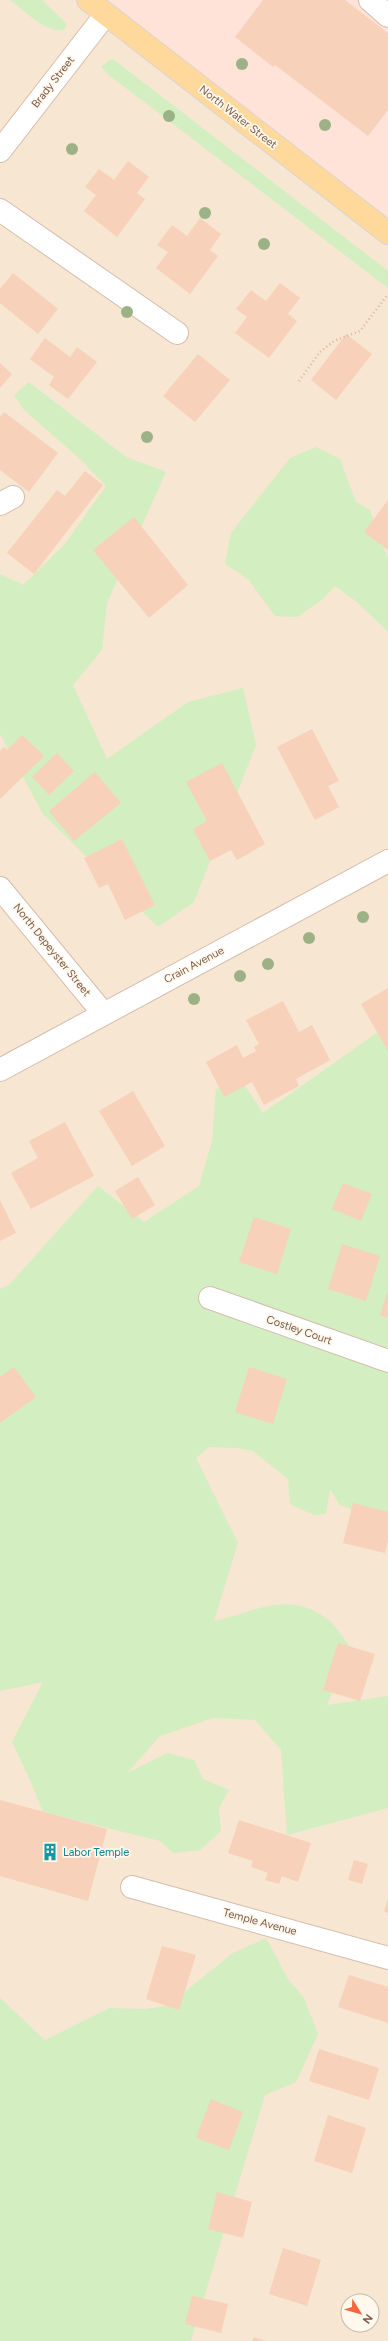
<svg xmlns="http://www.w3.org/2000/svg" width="388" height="2341" viewBox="0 0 388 2341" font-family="Figtree,sans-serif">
<rect width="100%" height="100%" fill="#fef4e4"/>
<path fill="#f7e6d2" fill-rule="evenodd" d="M0 0H88L388 233V2341H0ZM348 2301H372V2325H348Z"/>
<path fill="#ffe3d8" d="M88 0H388V233Z"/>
<path fill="#d3eec1" d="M10 0H42L67 24 64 30C45 33 25 11 10 0Z
M113 59 388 271V288L110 76 101 67 108 61Z
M29 382 126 457 166 472 107 603 102 650 73 685 107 759 188 702 243 688 256 745 194 902 158 927 43 814 0 734V574L23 585 64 545 106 486 80 459 24 410 14 395Z
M316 447 340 459 356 502 370 510 388 559V632L357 602 335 586 323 599 297 617 275 616 248 579 225 564 231 533 290 458Z
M388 1025V1526L339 1504 330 1489 326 1514 314 1515 290 1504 288 1479 253 1451 236 1448 209 1447 196 1458 238 1543 214 1621C255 1612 286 1590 326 1618 335 1624 343 1638 350 1647L327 1705 388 1696V1808L287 1835 281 1750 255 1720 213 1718 160 1736 127 1773 167 1753 194 1760 203 1779 229 1790 219 1808 221 1831 200 1850 173 1853 160 1841 43 1812 31 1782 12 1742 43 1682 0 1691V1289L9 1285 98 1186 144 1222 199 1186 212 1141 216 1089 241 1080 263 1113Z
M266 1938 288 1979 304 1998 318 2034 296 2082 265 2095 191 2341H0V1998L45 2040 109 2008 145 2009 167 2006 233 1953Z"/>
<path fill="#f7d1b9" d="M263 0H345L388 33V110L368 136 275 65 273 67 235 37Z
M128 161 149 177 137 193 145 199 117 237 84 211 96 195 85 187 99 169 114 180Z
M200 218 221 234 210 250 218 256 190 294 156 268 168 252 157 245 172 225 187 236Z
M13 273 58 309 38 334 0 303V289Z
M280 283 300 298 288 314 297 321 269 358 235 333 247 317 236 309 251 290 266 301Z
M346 334 372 354 336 400 311 380Z
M45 338 70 357 77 347 97 362 68 399 49 385 54 377 30 359Z
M198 354 230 380 195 422 163 396Z
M0 363 12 374 0 388Z
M4 412 58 453 29 492 0 470V417Z
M85 471 103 485 34 574 7 553 57 490 65 496Z
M388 500V550L364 532Z
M134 517 188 585 149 618 93 550Z
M312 729 339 781 328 786 339 807 315 820 277 747Z
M22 735 44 756 0 799V751L4 747 7 750Z
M57 753 74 771 49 795 32 777Z
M222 763 265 844 237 860 231 850 210 861 193 829 207 821 186 782Z
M95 772 121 803 74 841 49 811Z
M122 839 155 905 125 920 108 884 99 888 84 858Z
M388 988V1051L361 1004Z
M283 1001 299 1032 312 1025 330 1060 296 1079 299 1086 264 1105 252 1082 224 1097 206 1062 237 1045 243 1058 256 1051 254 1047 259 1044 246 1020Z
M133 1091 165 1146 132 1166 99 1111Z
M65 1122 94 1176 31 1209 11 1173 38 1158 29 1141Z
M138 1177 155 1205 132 1219 115 1191Z
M343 1183 372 1194 361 1221 332 1209Z
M0 1200 16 1233 0 1241Z
M254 1217 291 1229 277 1274 239 1262Z
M342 1244 380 1256 366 1301 328 1289Z
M388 1290V1318L380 1315Z
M14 1367 36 1397 0 1423V1377Z
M249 1367 287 1379 273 1424 235 1412Z
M353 1503 388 1512V1541L385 1553 343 1543Z
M338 1643 375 1654 360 1701 323 1690Z
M0 1800 107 1829 88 1901 0 1876Z
M239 1820 311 1843 298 1882 282 1876 279 1884 265 1880 268 1873 251 1867 253 1861 228 1853Z
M354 1860 368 1864 362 1884 348 1880Z
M388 1899V1913L384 1911Z
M162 1946 196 1955 179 2010 146 1999Z
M349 1975 388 1987V2023L338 2007Z
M319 2049 379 2068 369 2100 309 2081Z
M211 2099 243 2112 229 2150 196 2138Z
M328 2115 366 2128 352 2173 314 2161Z
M217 2192 252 2202 243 2238 208 2229Z
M283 2248 321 2260 307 2306 269 2294Z
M192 2296 228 2304 221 2333 185 2324Z
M254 2337 265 2341H252Z"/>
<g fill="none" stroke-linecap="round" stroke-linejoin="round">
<g stroke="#d4bdac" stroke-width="24">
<path id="minor" d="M370 0 388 16
M0 151 106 14
M0 210 177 333
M0 504 13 497
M0 888 103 1013
M0 1070 388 861
M210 1298 388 1361
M132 1887 388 1958"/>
</g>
<g stroke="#dcd4cf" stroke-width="24">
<path id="major" d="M88 0 388 233"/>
</g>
<path stroke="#dcb59c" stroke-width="2.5" stroke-dasharray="1 3" stroke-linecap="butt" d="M299 381 320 352 334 341 360 331 388 294"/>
<use href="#minor" stroke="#fff" stroke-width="22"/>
<use href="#major" stroke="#ffd99b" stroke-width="22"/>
</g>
<g fill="#9db187">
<circle cx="242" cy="64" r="6"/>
<circle cx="169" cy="116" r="6"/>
<circle cx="325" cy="125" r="6"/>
<circle cx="72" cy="149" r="6"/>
<circle cx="205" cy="213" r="6"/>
<circle cx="264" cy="244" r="6"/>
<circle cx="127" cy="312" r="6"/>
<circle cx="147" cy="437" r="6"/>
<circle cx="363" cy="917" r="6"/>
<circle cx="309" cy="938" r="6"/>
<circle cx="268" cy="964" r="6"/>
<circle cx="240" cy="976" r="6"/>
<circle cx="194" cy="999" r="6"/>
</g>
<defs>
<g id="building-bare" transform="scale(1.38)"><path d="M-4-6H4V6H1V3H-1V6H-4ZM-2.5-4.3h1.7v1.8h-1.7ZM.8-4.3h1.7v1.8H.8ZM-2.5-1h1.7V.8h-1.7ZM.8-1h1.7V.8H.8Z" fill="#0f9aa8" stroke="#fff8ed" stroke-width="2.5" paint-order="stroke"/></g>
</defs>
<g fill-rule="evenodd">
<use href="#building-bare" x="50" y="1852"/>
</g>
<g text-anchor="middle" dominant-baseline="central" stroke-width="3.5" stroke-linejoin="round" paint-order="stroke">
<g font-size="11" fill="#7a5947" stroke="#fff8ed">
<text transform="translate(53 82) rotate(-52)">Brady Street</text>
<text transform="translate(238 117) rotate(38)">North Water Street</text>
<text transform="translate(52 950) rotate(51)">North Depeyster Street</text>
<text transform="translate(194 965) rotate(-28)">Crain Avenue</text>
<text transform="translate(299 1330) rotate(19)">Costley Court</text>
<text transform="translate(260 1922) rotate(15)">Temple Avenue</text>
</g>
<g font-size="11" fill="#0d838f" stroke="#fff8ed" text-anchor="start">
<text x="63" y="1852">Labor Temple</text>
</g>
</g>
<g transform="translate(360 2313) rotate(127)"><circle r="19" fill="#fff8ed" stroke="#cab8ab"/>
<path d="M0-3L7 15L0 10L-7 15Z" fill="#f4663e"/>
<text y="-6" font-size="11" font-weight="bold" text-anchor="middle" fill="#7a5947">N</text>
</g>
</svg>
